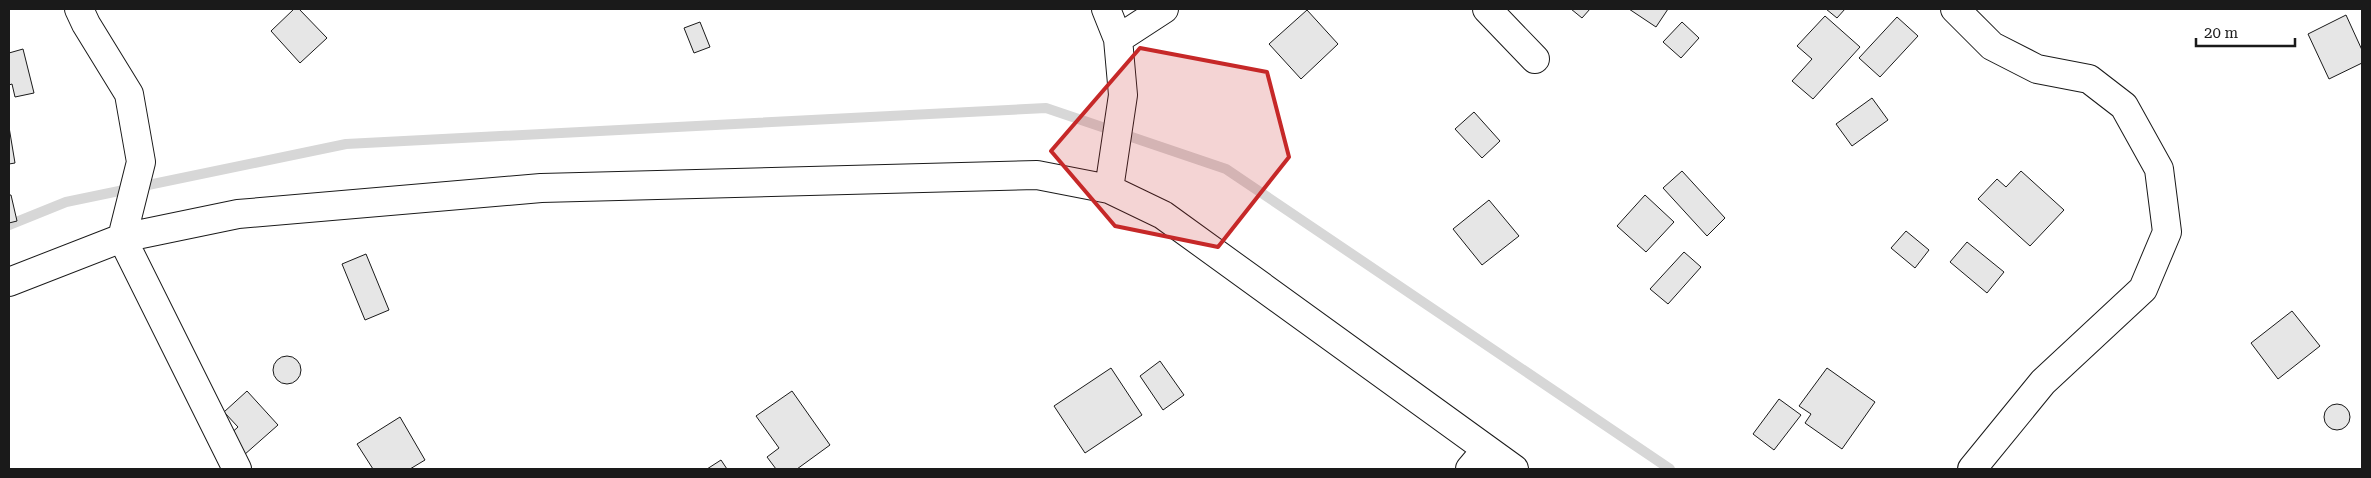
<svg xmlns="http://www.w3.org/2000/svg" width="2371" height="478" viewBox="0 0 2371 478" font-family="'Roboto Serif',serif">
<rect width="100%" height="100%" fill="#fff"/>
<g fill="none" stroke-linecap="round" stroke-linejoin="round">
<path stroke="#d7d7d7" stroke-width="10" d="M9 225 66 202 346 144 1046 108 1226 169 1670 469"/>
</g>
<path fill="#e6e6e6" stroke="#1a1a1a" d="M294 9H299L327 38 300 63 271 31Z
M1571 9H1590L1582 18Z
M1629 9H1668L1656 27Z
M1826 9H1845L1837 18Z
M1307 10 1338 44 1301 79 1269 44Z
M2346 15 2362 50V63L2329 79 2308 34Z
M1825 16 1860 47 1813 99 1792 81 1812 59 1797 46Z
M1897 17 1918 36 1880 77 1859 58Z
M700 22 710 47 694 53 684 28Z
M1682 22 1699 38 1681 58 1663 42Z
M23 49 34 93 15 97 12 84 9 85V53Z
M1872 98 1888 120 1852 146 1836 124Z
M1474 112 1500 141 1482 158 1455 129Z
M9 127 15 163 9 164Z
M1682 171 1725 218 1707 236 1663 188Z
M2021 171 2064 210 2030 246 1978 199 1997 179 2006 187Z
M9 195H11L17 221 9 223Z
M1645 195 1674 222 1646 252 1617 226Z
M1489 200 1519 236 1482 265 1453 229Z
M1906 231 1929 250 1915 268 1891 248Z
M1967 242 2004 272 1987 293 1950 262Z
M1684 252 1701 267 1668 304 1650 289Z
M366 254 389 310 365 320 342 264Z
M2292 311 2320 346 2278 379 2251 343Z
M273 370a14 14 0 1 1 28 0a14 14 0 1 1-28 0Z
M1160 361 1184 395 1163 410 1140 376Z
M1111 368 1142 415 1085 453 1054 406Z
M1827 368 1875 402 1842 449 1805 423 1811 414 1799 406Z
M247 391 278 425 244 455 228 436 238 427 224 412Z
M792 391 830 445 797 469H776L767 457 779 448 756 416Z
M1779 399 1801 415 1774 450 1753 434Z
M2324 417a13 13 0 1 1 26 0a13 13 0 1 1-26 0Z
M400 417 425 460 410 469H373L357 444Z
M721 460 727 469H707Z"/>
<g fill="none" stroke-linecap="round" stroke-linejoin="round">
<g stroke="#1a1a1a" stroke-width="30">
<path id="minor" d="M79 9 86 24 129 94 141 162 122 238 237 469
M1106 9 1118 39 1123 95 1109 189
M1487 9 1535 59
M1955 9 1992 46 2037 69 2089 79 2124 106 2159 169 2167 232 2143 289 2043 382 1972 469
M1118 39 1164 9
M9 282 122 238 238 214 541 188 1037 175 1109 189 1163 215 1514 469
M1470 469 1486 450"/>
</g>
<use href="#minor" stroke="#fff" stroke-width="28"/>
</g>
<path fill="#c62828" fill-opacity="0.2" stroke="#c62828" stroke-width="4" stroke-linejoin="round" d="M1140 48 1267 72 1289 157 1218 247 1115 226 1051 151Z"/>
<rect width="2371" height="478" fill="none" stroke="#1a1a1a" stroke-width="20"/>
<path d="M2196 38v8h99v-8" fill="none" stroke="#1a1a1a" stroke-width="2.5"/>
<text x="2204" y="38" font-size="15" fill="#1a1a1a" stroke="#ffffff" stroke-width="4" paint-order="stroke">20 m</text>
</svg>
